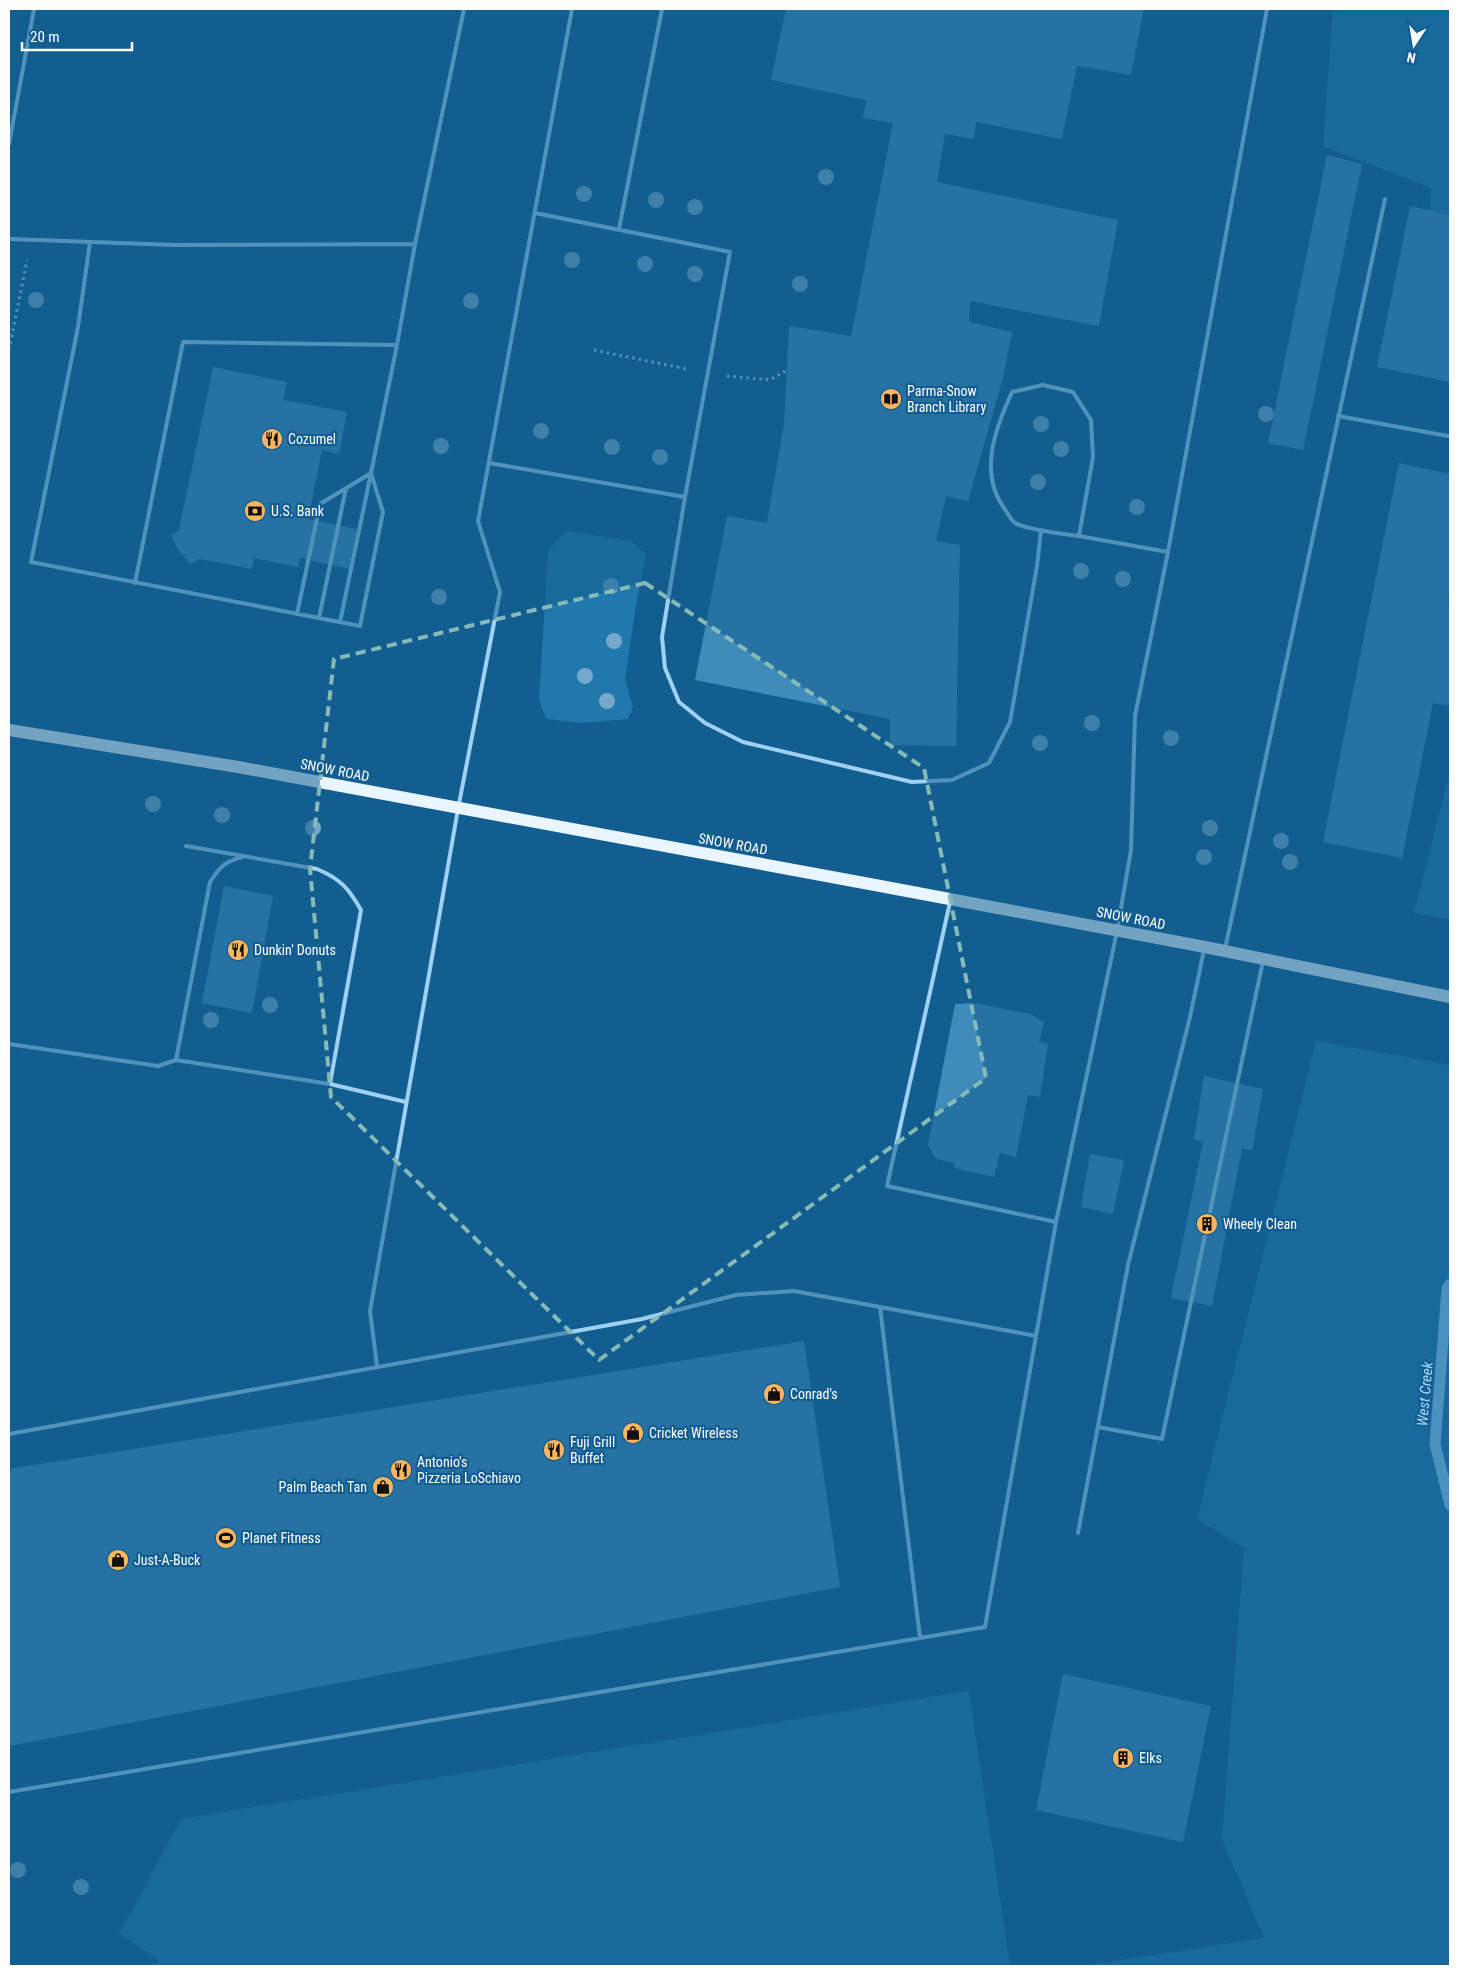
<svg xmlns="http://www.w3.org/2000/svg" width="1459" height="1975" viewBox="0 0 1459 1975" font-family="'Roboto Condensed',sans-serif">
<rect width="100%" height="100%" fill="#135e90"/>
<path fill="#2178ad" d="M1333 9H1450V341L1427 282 1431 188 1323 146Z
M566 531 631 541 646 555 636 605 625 679 633 707 628 719 583 723 546 719 539 700 548 550Z
M1450 771V920L1414 913Z
M1316 1041 1450 1065V1966H1082L1264 1938 1222 1839 1244 1548 1197 1519Z
M969 1691 1010 1966H155L159 1960 119 1934 181 1819Z"/>
<g fill="none" stroke-linecap="round" stroke-linejoin="round">
<path stroke="#90cff5" stroke-width="11" d="M1450 1284 1447 1289 1435 1444 1450 1505"/>
</g>
<path fill="#3f8bba" d="M786 9H1144L1131 75 1077 66 1062 139 976 122 974 139 945 134 937 182 1118 220 1099 326 970 301 969 322 1012 332 1004 374 968 501 946 496 936 541 960 545 956 746 890 745V719L695 680 727 516 767 523 784 424 789 326 851 336 893 123 863 118 866 100 771 80Z
M1327 155 1362 164 1303 450 1268 443Z
M1410 206 1450 215V382L1377 367Z
M213 367 287 382 283 400 347 412 339 454 322 450 308 519 357 529 349 569 300 558 298 567 254 558 252 569 200 559 190 564 179 551 171 536 179 530Z
M1399 463 1450 474V592L1448 601 1450 602V706L1433 703 1402 858 1323 842Z
M224 886 273 896 252 1013 202 1003Z
M974 1003 1030 1014 1044 1022 1039 1042 1048 1044 1040 1097 1028 1095 1016 1157 1000 1153 994 1177 954 1168 955 1163 936 1159 928 1145 955 1004Z
M1204 1076 1263 1089 1252 1151 1242 1148 1212 1306 1171 1298 1203 1142 1194 1139Z
M1090 1154 1124 1160 1113 1214 1081 1207Z
M804 1341 840 1587 9 1746V1469Z
M1063 1674 1211 1706 1183 1842 1036 1810Z"/>
<g fill="none" stroke-linecap="round" stroke-linejoin="round">
<path stroke="#9ed1f2" stroke-width="3" stroke-dasharray="2.5 4" stroke-linecap="butt" d="M9 350 27 260
M594 350 687 369
M727 376 770 380 787 370"/>
<path stroke="#9ed1f2" stroke-width="4" d="M9 144 34 9
M535 213 730 252 685 497
M619 229 662 9
M9 239 175 245 415 244 464 9
M90 242 78 327 31 562 360 626 383 512 371 473 397 345 415 244
M1043 385 1073 392 1091 420 1093 457 1079 536C1064 534 1027 530 1015 523 1011 520 1007 512 1004 508 978 472 996 427 1012 392Z
M1338 416 1448 436
M489 463 685 497 662 637 665 668 679 702 705 723 743 742 912 782 952 780 989 763 1010 722 1037 566 1041 530
M1168 552 1267 9
M135 583 183 342 397 345
M297 614 320 504 371 473
M319 618 346 488
M340 622 371 473
M186 846 317 869C341 879 349 889 361 910L330 1084
M950 902 887 1186 1056 1222 1117 931 1131 850 1135 716 1168 552 1079 536
M1225 949 1385 199
M9 1044 158 1066 176 1060 330 1084 406 1102
M176 1060 210 882C220 867 224 862 242 857
M880 1307 920 1638
M377 1366 370 1311 458 809 500 592 478 521 572 9
M1098 1427 1162 1439 1263 961
M9 1434 642 1319 736 1295 794 1291 1036 1336
M1078 1533 1128 1265 1190 1017 1204 950
M9 1792 985 1627 1056 1222"/>
<path stroke="#e9f5ff" stroke-width="12" d="M9 730 238 767 875 885 1205 947 1450 997"/>
</g>
<g fill="#75a9cb">
<circle cx="826" cy="177" r="8"/>
<circle cx="584" cy="194" r="8"/>
<circle cx="656" cy="200" r="8"/>
<circle cx="695" cy="207" r="8"/>
<circle cx="572" cy="260" r="8"/>
<circle cx="645" cy="264" r="8"/>
<circle cx="695" cy="274" r="8"/>
<circle cx="800" cy="284" r="8"/>
<circle cx="36" cy="300" r="8"/>
<circle cx="471" cy="301" r="8"/>
<circle cx="1266" cy="414" r="8"/>
<circle cx="1041" cy="424" r="8"/>
<circle cx="541" cy="431" r="8"/>
<circle cx="441" cy="446" r="8"/>
<circle cx="612" cy="447" r="8"/>
<circle cx="1061" cy="449" r="8"/>
<circle cx="660" cy="457" r="8"/>
<circle cx="1038" cy="482" r="8"/>
<circle cx="1137" cy="507" r="8"/>
<circle cx="1081" cy="571" r="8"/>
<circle cx="1123" cy="579" r="8"/>
<circle cx="611" cy="586" r="8"/>
<circle cx="439" cy="597" r="8"/>
<circle cx="614" cy="641" r="8"/>
<circle cx="585" cy="676" r="8"/>
<circle cx="607" cy="701" r="8"/>
<circle cx="1092" cy="723" r="8"/>
<circle cx="1171" cy="738" r="8"/>
<circle cx="1040" cy="743" r="8"/>
<circle cx="153" cy="804" r="8"/>
<circle cx="222" cy="815" r="8"/>
<circle cx="313" cy="828" r="8"/>
<circle cx="1210" cy="828" r="8"/>
<circle cx="1281" cy="841" r="8"/>
<circle cx="1204" cy="857" r="8"/>
<circle cx="1290" cy="862" r="8"/>
<circle cx="270" cy="1005" r="8"/>
<circle cx="211" cy="1020" r="8"/>
<circle cx="18" cy="1870" r="8"/>
<circle cx="81" cy="1887" r="8"/>
</g>
<path d="M0 0H1459V1975H0ZM645 583 924 768 986 1078 599 1360 331 1097 310 869 334 659Z" fill="#135e90" fill-opacity=".55" fill-rule="evenodd"/>
<path fill="none" stroke="#87bab6" stroke-width="4" stroke-dasharray="10 6" stroke-linejoin="round" d="M645 583 924 768 986 1078 599 1360 331 1097 310 869 334 659Z"/>
<defs>
<g id="library-disc" transform="scale(1.125)"><circle r="9.5" fill="#ffb65f" stroke="#135e90"/><path d="M-6-4Q-3-5.5-.7-3.5V5Q-3 3-6 4ZM6-4Q3-5.5 .7-3.5V5Q3 3 6 4Z" fill="#111"/></g>
<g id="restaurant-disc" transform="scale(1.125)"><circle r="9.5" fill="#ffb65f" stroke="#135e90"/><path d="M-5-6h1v4h1v-4h1v4h1v-4h1v5L-1.5 .5V6h-2V.5L-5-1ZM5-6V6H3V1.5H1.5Q1.5-4 5-6Z" fill="#111"/></g>
<g id="bank-disc" transform="scale(1.125)"><circle r="9.5" fill="#ffb65f" stroke="#135e90"/><path d="M-6-4H6V4H-6ZM0-2.3a2.3 2.3 0 1 0 0 4.6a2.3 2.3 0 1 0 0-4.6Z" fill="#111"/></g>
<g id="building-disc" transform="scale(1.125)"><circle r="9.5" fill="#ffb65f" stroke="#135e90"/><path d="M-4-6H4V6H1V3H-1V6H-4ZM-2.5-4.3h1.7v1.8h-1.7ZM.8-4.3h1.7v1.8H.8ZM-2.5-1h1.7V.8h-1.7ZM.8-1h1.7V.8H.8Z" fill="#111"/></g>
<g id="shop-disc" transform="scale(1.125)"><circle r="9.5" fill="#ffb65f" stroke="#135e90"/><path d="M-5-2.5h2.3a2.7 3.5 0 0 1 5.4 0H5L5.5 6h-11ZM-1.5-2.5h3a1.5 2.3 0 0 0-3 0Z" fill="#111"/></g>
<g id="stadium-disc" transform="scale(1.125)"><circle r="9.5" fill="#ffb65f" stroke="#135e90"/><path d="M0-5a6.5 5 0 1 0 0 10a6.5 5 0 1 0 0-10ZM-3.5-1.8h7v3.6h-7Z" fill="#111"/></g>
</defs>
<g fill-rule="evenodd">
<use href="#library-disc" x="891" y="399"/>
<use href="#restaurant-disc" x="272" y="439"/>
<use href="#bank-disc" x="255" y="511"/>
<use href="#restaurant-disc" x="238" y="950"/>
<use href="#building-disc" x="1207" y="1224"/>
<use href="#shop-disc" x="774" y="1394"/>
<use href="#shop-disc" x="633" y="1433"/>
<use href="#restaurant-disc" x="554" y="1450"/>
<use href="#restaurant-disc" x="401" y="1470"/>
<use href="#shop-disc" x="383" y="1487"/>
<use href="#stadium-disc" x="226" y="1538"/>
<use href="#shop-disc" x="118" y="1560"/>
<use href="#building-disc" x="1123" y="1758"/>
</g>
<g text-anchor="middle" dominant-baseline="central" stroke-width="4.5" stroke-linejoin="round" paint-order="stroke">
<g font-size="14" fill="#fff" stroke="#135e90" text-anchor="start">
<text x="907" y="391">Parma-Snow<tspan x="907" dy="16">Branch Library</tspan></text>
<text x="288" y="439">Cozumel</text>
<text x="271" y="511">U.S. Bank</text>
<text x="254" y="950">Dunkin' Donuts</text>
<text x="1223" y="1224">Wheely Clean</text>
<text x="790" y="1394">Conrad's</text>
<text x="649" y="1433">Cricket Wireless</text>
<text x="570" y="1442">Fuji Grill<tspan x="570" dy="16">Buffet</tspan></text>
<text x="417" y="1462">Antonio's<tspan x="417" dy="16">Pizzeria LoSchiavo</tspan></text>
<text x="367" y="1487" text-anchor="end">Palm Beach Tan</text>
<text x="242" y="1538">Planet Fitness</text>
<text x="134" y="1560">Just-A-Buck</text>
<text x="1139" y="1758">Elks</text>
</g>
<g font-size="14" fill="#fff" stroke="#135e90">
<text transform="translate(335 770) rotate(11)">SNOW ROAD</text>
<text transform="translate(733 844) rotate(10)">SNOW ROAD</text>
<text transform="translate(1131 918) rotate(11)">SNOW ROAD</text>
</g>
<g font-size="15" font-style="italic" fill="#aadbf9" stroke="#135e90">
<text transform="translate(1425 1394) rotate(-85)">West Creek</text>
</g>
</g>
<rect width="1459" height="1975" fill="none" stroke="#ffffff" stroke-width="20"/>
<g transform="translate(1414 45) rotate(192)" stroke="#135e90" stroke-width="4" paint-order="stroke">
<path d="M0-4L9 19L0 12L-9 19Z" fill="#ffffff"/>
<text y="-8" font-size="14" font-weight="bold" text-anchor="middle" fill="#ffffff">N</text>
</g>
<path d="M22 42v8h110v-8" fill="none" stroke="#ffffff" stroke-width="2.5"/>
<text x="30" y="42" font-size="15" fill="#ffffff" stroke="#135e90" stroke-width="4" paint-order="stroke">20 m</text>
</svg>
